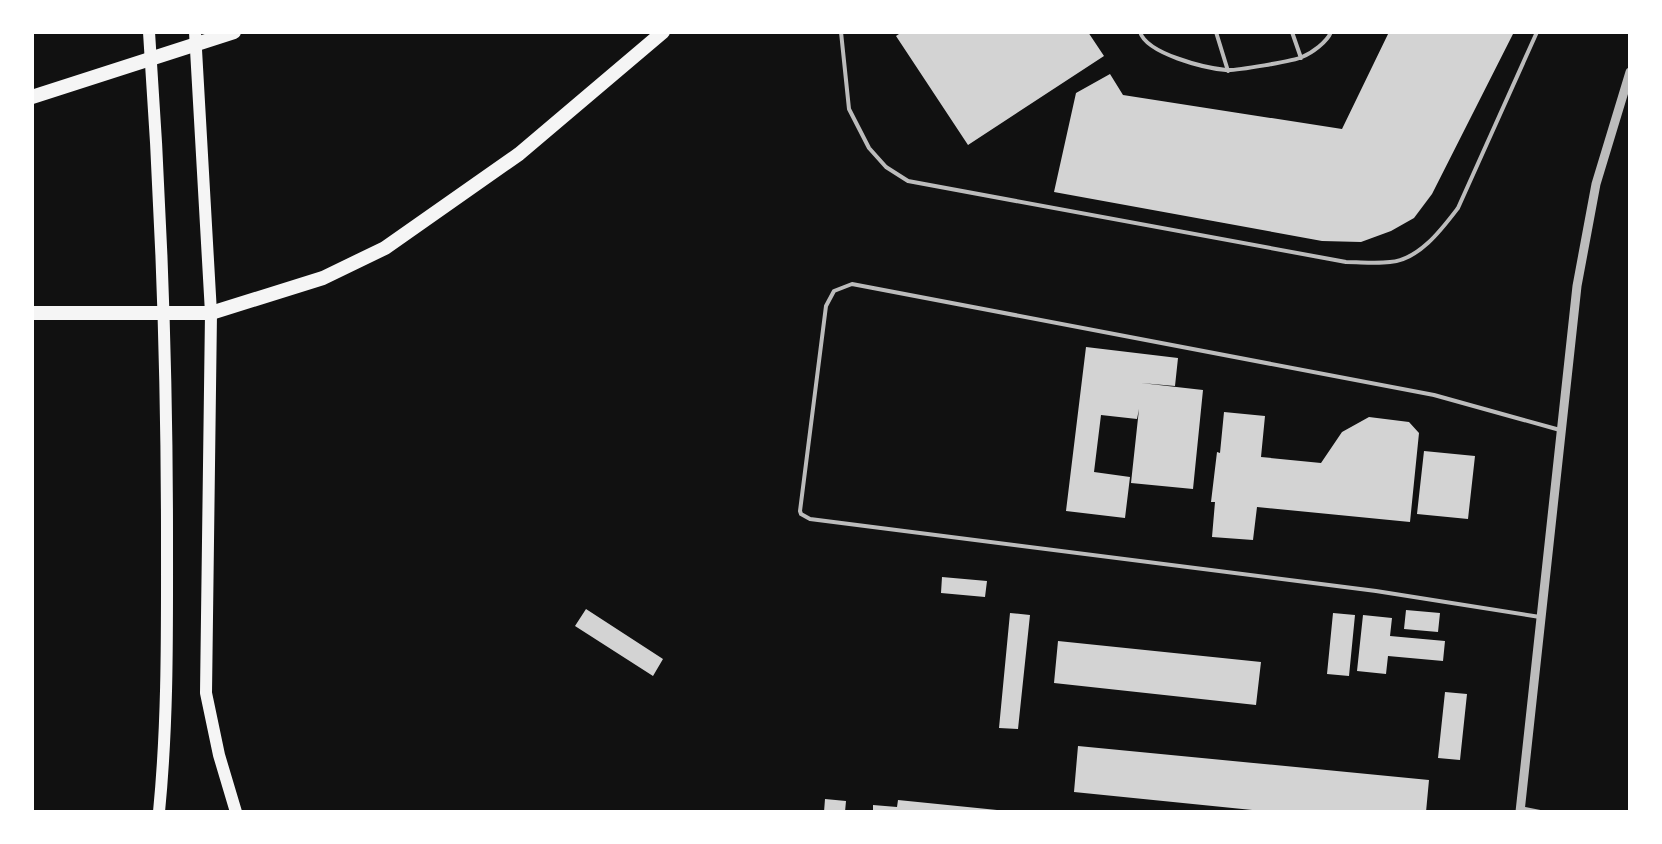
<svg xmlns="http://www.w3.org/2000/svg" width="1662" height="844" viewBox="0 0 1662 844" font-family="'Titillium Web',sans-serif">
<rect width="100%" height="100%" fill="#111"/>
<path fill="#d3d3d3" d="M902 32H1088L1104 56 968 145 896 36Z
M1389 32H1514L1432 194 1414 218 1391 231 1361 242 1322 241 1054 192 1076 93 1110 74 1123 95 1342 129Z
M1086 347 1178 358 1175 386 1141 383 1203 390 1193 489 1131 483 1139 409 1137 419 1101 415 1094 472 1130 477 1125 518 1066 511Z
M1224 412 1265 416 1261 457 1321 463 1342 432 1369 417 1409 422 1419 433 1410 522 1257 507 1253 540 1212 537 1215 502H1211L1217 452 1220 453Z
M1424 451 1475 456 1468 519 1417 514Z
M942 577 987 581 985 597 941 593Z
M586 609 663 659 653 676 575 626Z
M1406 610 1440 613 1438 632 1404 629Z
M1010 613 1030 615 1018 729 999 728Z
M1333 613 1355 615 1349 676 1327 674Z
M1363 615 1392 618 1390 636 1445 641 1443 661 1388 656 1386 674 1357 671Z
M1058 641 1261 662 1256 705 1054 683Z
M1445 692 1467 694 1460 760 1438 758Z
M1078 746 1429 780 1426 812H1273L1074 792Z
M825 799 846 801 845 812H824Z
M898 800 997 810V812H873V805L897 807Z"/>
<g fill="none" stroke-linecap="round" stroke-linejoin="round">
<path stroke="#bcbcbc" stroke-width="4" d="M841 32 849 109 869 148 886 167 908 181 1346 262C1361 262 1375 264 1390 262 1419 260 1442 229 1458 208L1537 32
M1140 32C1147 54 1205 68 1226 70 1235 71 1294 61 1302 57 1312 53 1327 42 1331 32
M1216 32 1228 71
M1292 32 1301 58
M1540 617 1376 591 810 519 801 514 800 511 826 306 834 291 852 284 1434 395 1560 430
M1520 808 1540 812"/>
<path stroke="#bcbcbc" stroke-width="9" d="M1520 812 1577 286 1596 184 1630 72"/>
<path stroke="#f5f5f5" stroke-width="12" d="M149 32C161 200 167 369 167 537 167 629 168 720 159 812
M195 32 211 313 206 693 219 755 236 812"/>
<path stroke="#f5f5f5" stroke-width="14" d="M32 97 234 32
M32 313H211L323 278 385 248 519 154 663 32"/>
</g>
<rect width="1662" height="844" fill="none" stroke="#ffffff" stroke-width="68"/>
</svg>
